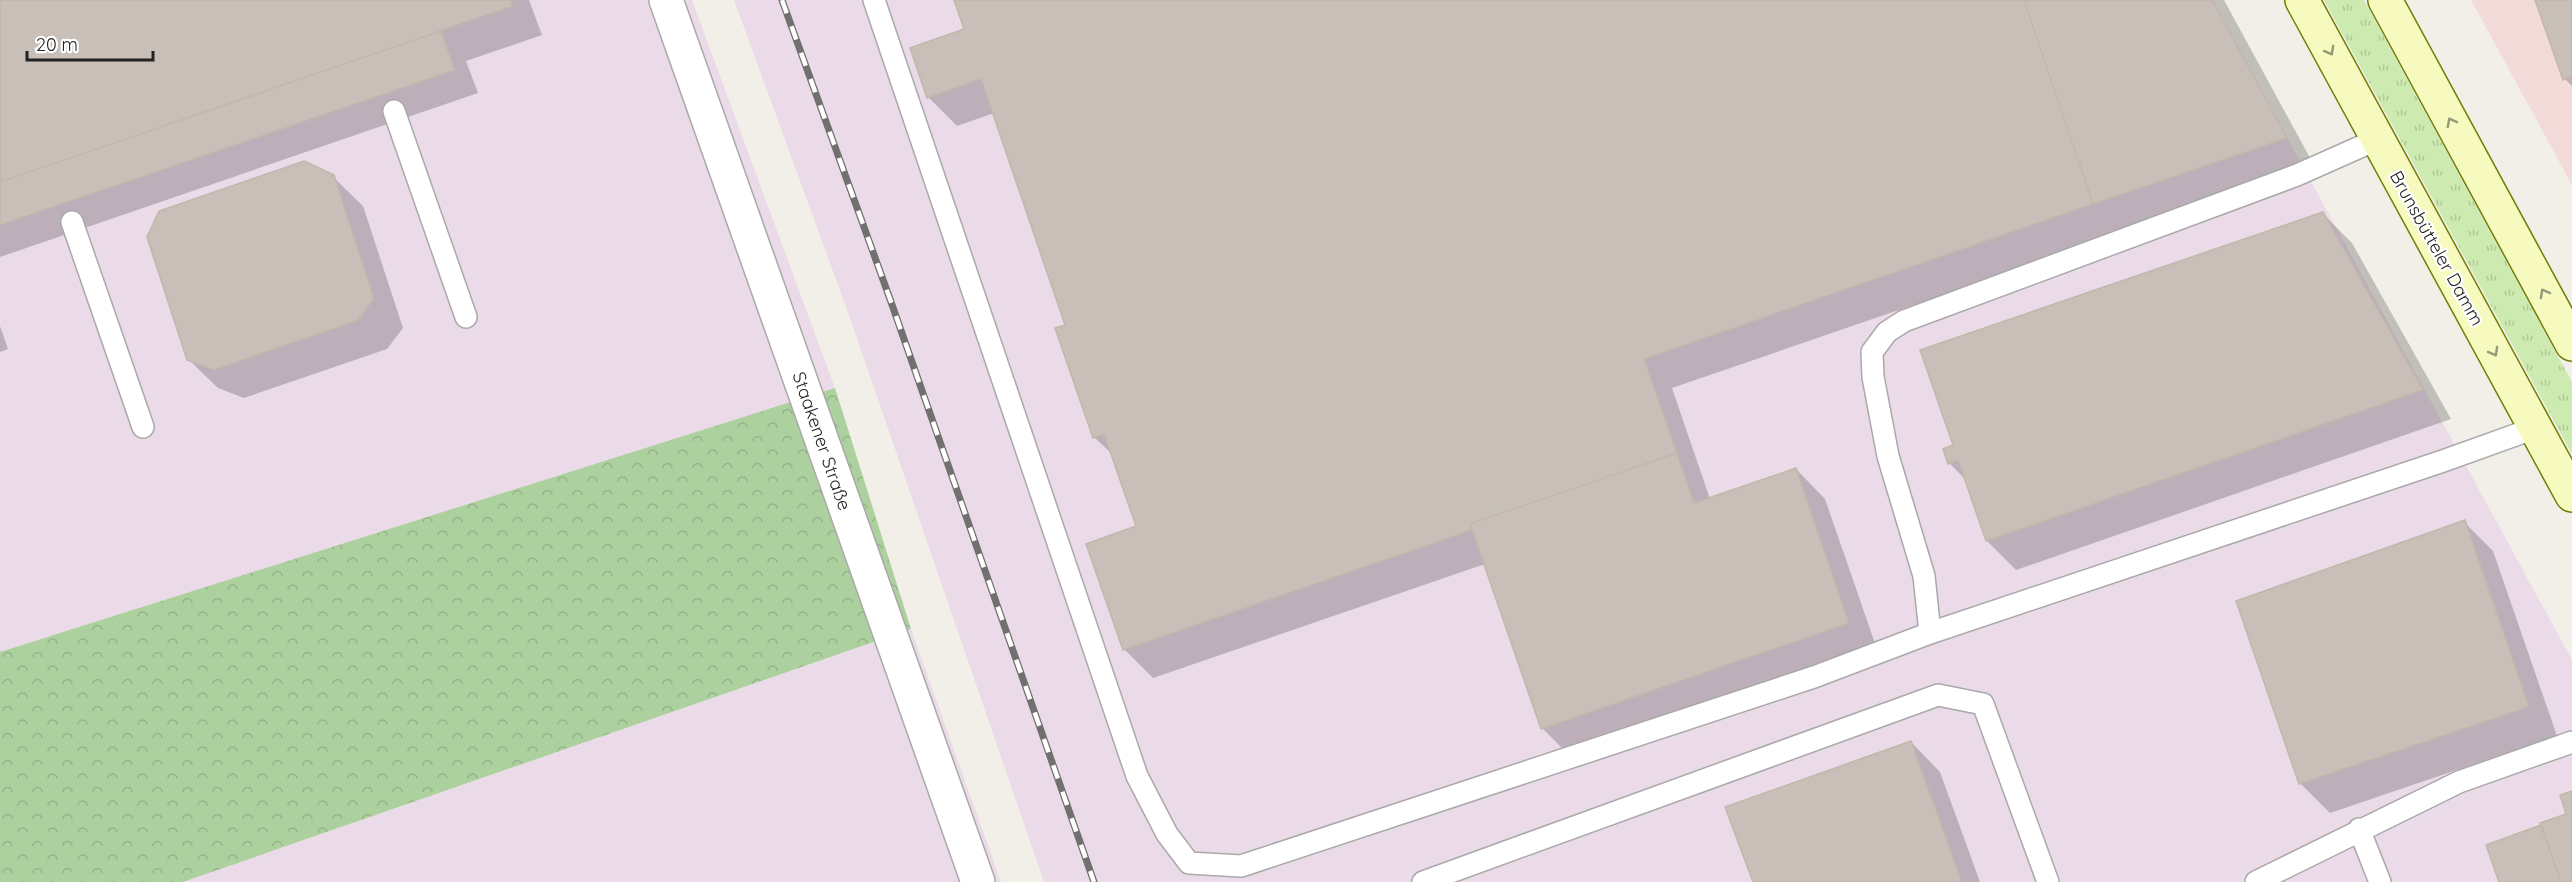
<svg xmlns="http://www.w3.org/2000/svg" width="2572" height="882" viewBox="0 0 2572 882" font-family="Quicksand,sans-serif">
<defs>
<pattern id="grass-tufts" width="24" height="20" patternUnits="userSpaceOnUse" patternTransform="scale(1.5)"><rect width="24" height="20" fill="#cdebb0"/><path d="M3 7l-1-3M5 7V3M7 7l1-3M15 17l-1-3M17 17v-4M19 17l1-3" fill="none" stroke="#b0c997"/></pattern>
<pattern id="forest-crowns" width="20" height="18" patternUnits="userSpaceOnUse" patternTransform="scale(1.5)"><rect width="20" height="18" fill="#add19e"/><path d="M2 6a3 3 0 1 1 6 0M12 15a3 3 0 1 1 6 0" fill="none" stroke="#95b388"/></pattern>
</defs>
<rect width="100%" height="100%" fill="#f2efe9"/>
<path fill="#f2dad9" d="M2471 0H2572V185L2554 152Z"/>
<path fill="#ebdbe8" d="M0 0H692L835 388 462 512 0 653Z
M734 0H2212L2572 660V882H1044L850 318Z
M911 629 1001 882H183Z"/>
<path fill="url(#grass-tufts)" d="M2324 0H2364L2572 382V454Z"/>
<path fill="url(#forest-crowns)" d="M835 388 911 629 183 882H0V652Z"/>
<path fill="#0003" d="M0 0H529L542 35 466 61 478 93 0 257Z
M955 0H2224L2315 167 1672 388 1710 499 1796 469 1825 499 1878 652 1571 757 1542 728 1485 564 1153 678 1124 649 1138 527 1114 456 1094 437 1067 326 994 113 957 126 928 97 966 30Z
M2536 0H2572V86L2565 79Z
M333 177 363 206 403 328 387 349 244 398 218 388 188 359Z
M2323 214 2352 243 2451 419 2016 570 1987 541 1966 480 1949 463 1955 446Z
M0 326 8 349 0 352Z
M2464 522 2493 551 2557 736 2330 813 2301 784 2238 602Z
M1911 742 1940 772 1980 882H1754Z"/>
<path fill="#c7bfb8" stroke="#c4b6ab" stroke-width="1.5" d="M0 0H511L513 6 0 182Z
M954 0H2024L2093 204 1644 359 1677 453 1470 524 1472 530 1123 650 1086 544 1136 526 1104 434 1093 438 1055 328 1065 325 981 79 927 98 910 48 964 29Z
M2024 0H2212L2287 138 2093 204Z
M2535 0H2572V76L2563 80Z
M441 31 455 70 0 225V182Z
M304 161 334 175 374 299 358 320 214 370 187 360 147 237 159 211Z
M2323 212 2423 390 1986 541 1958 460 1948 464 1943 449 1953 445 1920 350Z
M1677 453 1694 503 1796 468 1849 623 1541 729 1470 524Z
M2465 520 2529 707 2299 784 2236 601Z
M1911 741 1962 882H1753L1725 807Z
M2572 791V882H2561L2540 823 2566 814 2560 795Z
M2541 825 2561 882H2499L2486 845Z"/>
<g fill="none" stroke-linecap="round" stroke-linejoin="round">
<g stroke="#a9a9a9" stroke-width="24">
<path id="lane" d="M874 0 1137 776 1167 834 1189 863 1241 866 1814 677 1930 633 1924 576 1888 456 1873 377 1872 352 1887 332 1904 321 2297 175 2378 139
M394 111 466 317
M72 222 143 427
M1930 633 2443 461 2535 428
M2359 829 2380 882
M1423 882 1938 695 1983 704 2048 882
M2256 882 2459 782 2572 742"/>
</g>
<g stroke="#a9a9a9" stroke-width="36">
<path id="street" d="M666 0 978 882"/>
</g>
<g stroke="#707d05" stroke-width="36">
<path id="secondary" d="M2302 0 2572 495
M2385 0 2572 344"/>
</g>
<use href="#lane" stroke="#fff" stroke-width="21"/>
<use href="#street" stroke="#fff" stroke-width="33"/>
<use href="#secondary" stroke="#f7fabf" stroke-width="33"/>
<g stroke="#707070" stroke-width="7">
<path id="rail" d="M782 0 890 299 1094 882"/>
</g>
<use href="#rail" stroke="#fff" stroke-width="4.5" stroke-dasharray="14" stroke-linecap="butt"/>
</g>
<defs><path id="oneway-chevron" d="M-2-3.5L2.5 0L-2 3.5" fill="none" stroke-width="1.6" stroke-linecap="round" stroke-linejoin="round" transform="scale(1.5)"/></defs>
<g stroke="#979978">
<use href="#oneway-chevron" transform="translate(2330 51) rotate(61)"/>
<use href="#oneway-chevron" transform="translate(2451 122) rotate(-118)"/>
<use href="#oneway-chevron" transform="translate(2544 293) rotate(-119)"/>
<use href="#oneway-chevron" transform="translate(2494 352) rotate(61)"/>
</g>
<g text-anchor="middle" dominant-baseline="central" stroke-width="4.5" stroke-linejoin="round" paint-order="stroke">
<g font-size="18" fill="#222" stroke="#fff">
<text transform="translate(2437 248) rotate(61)">Brunsbütteler Damm</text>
<text transform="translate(822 441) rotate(71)">Staakener Straße</text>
</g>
</g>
<path d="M27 51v9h126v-9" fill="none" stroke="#222222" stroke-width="3"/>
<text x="36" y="51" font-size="18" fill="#222222" stroke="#ffffff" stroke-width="4.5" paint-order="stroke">20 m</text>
</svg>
